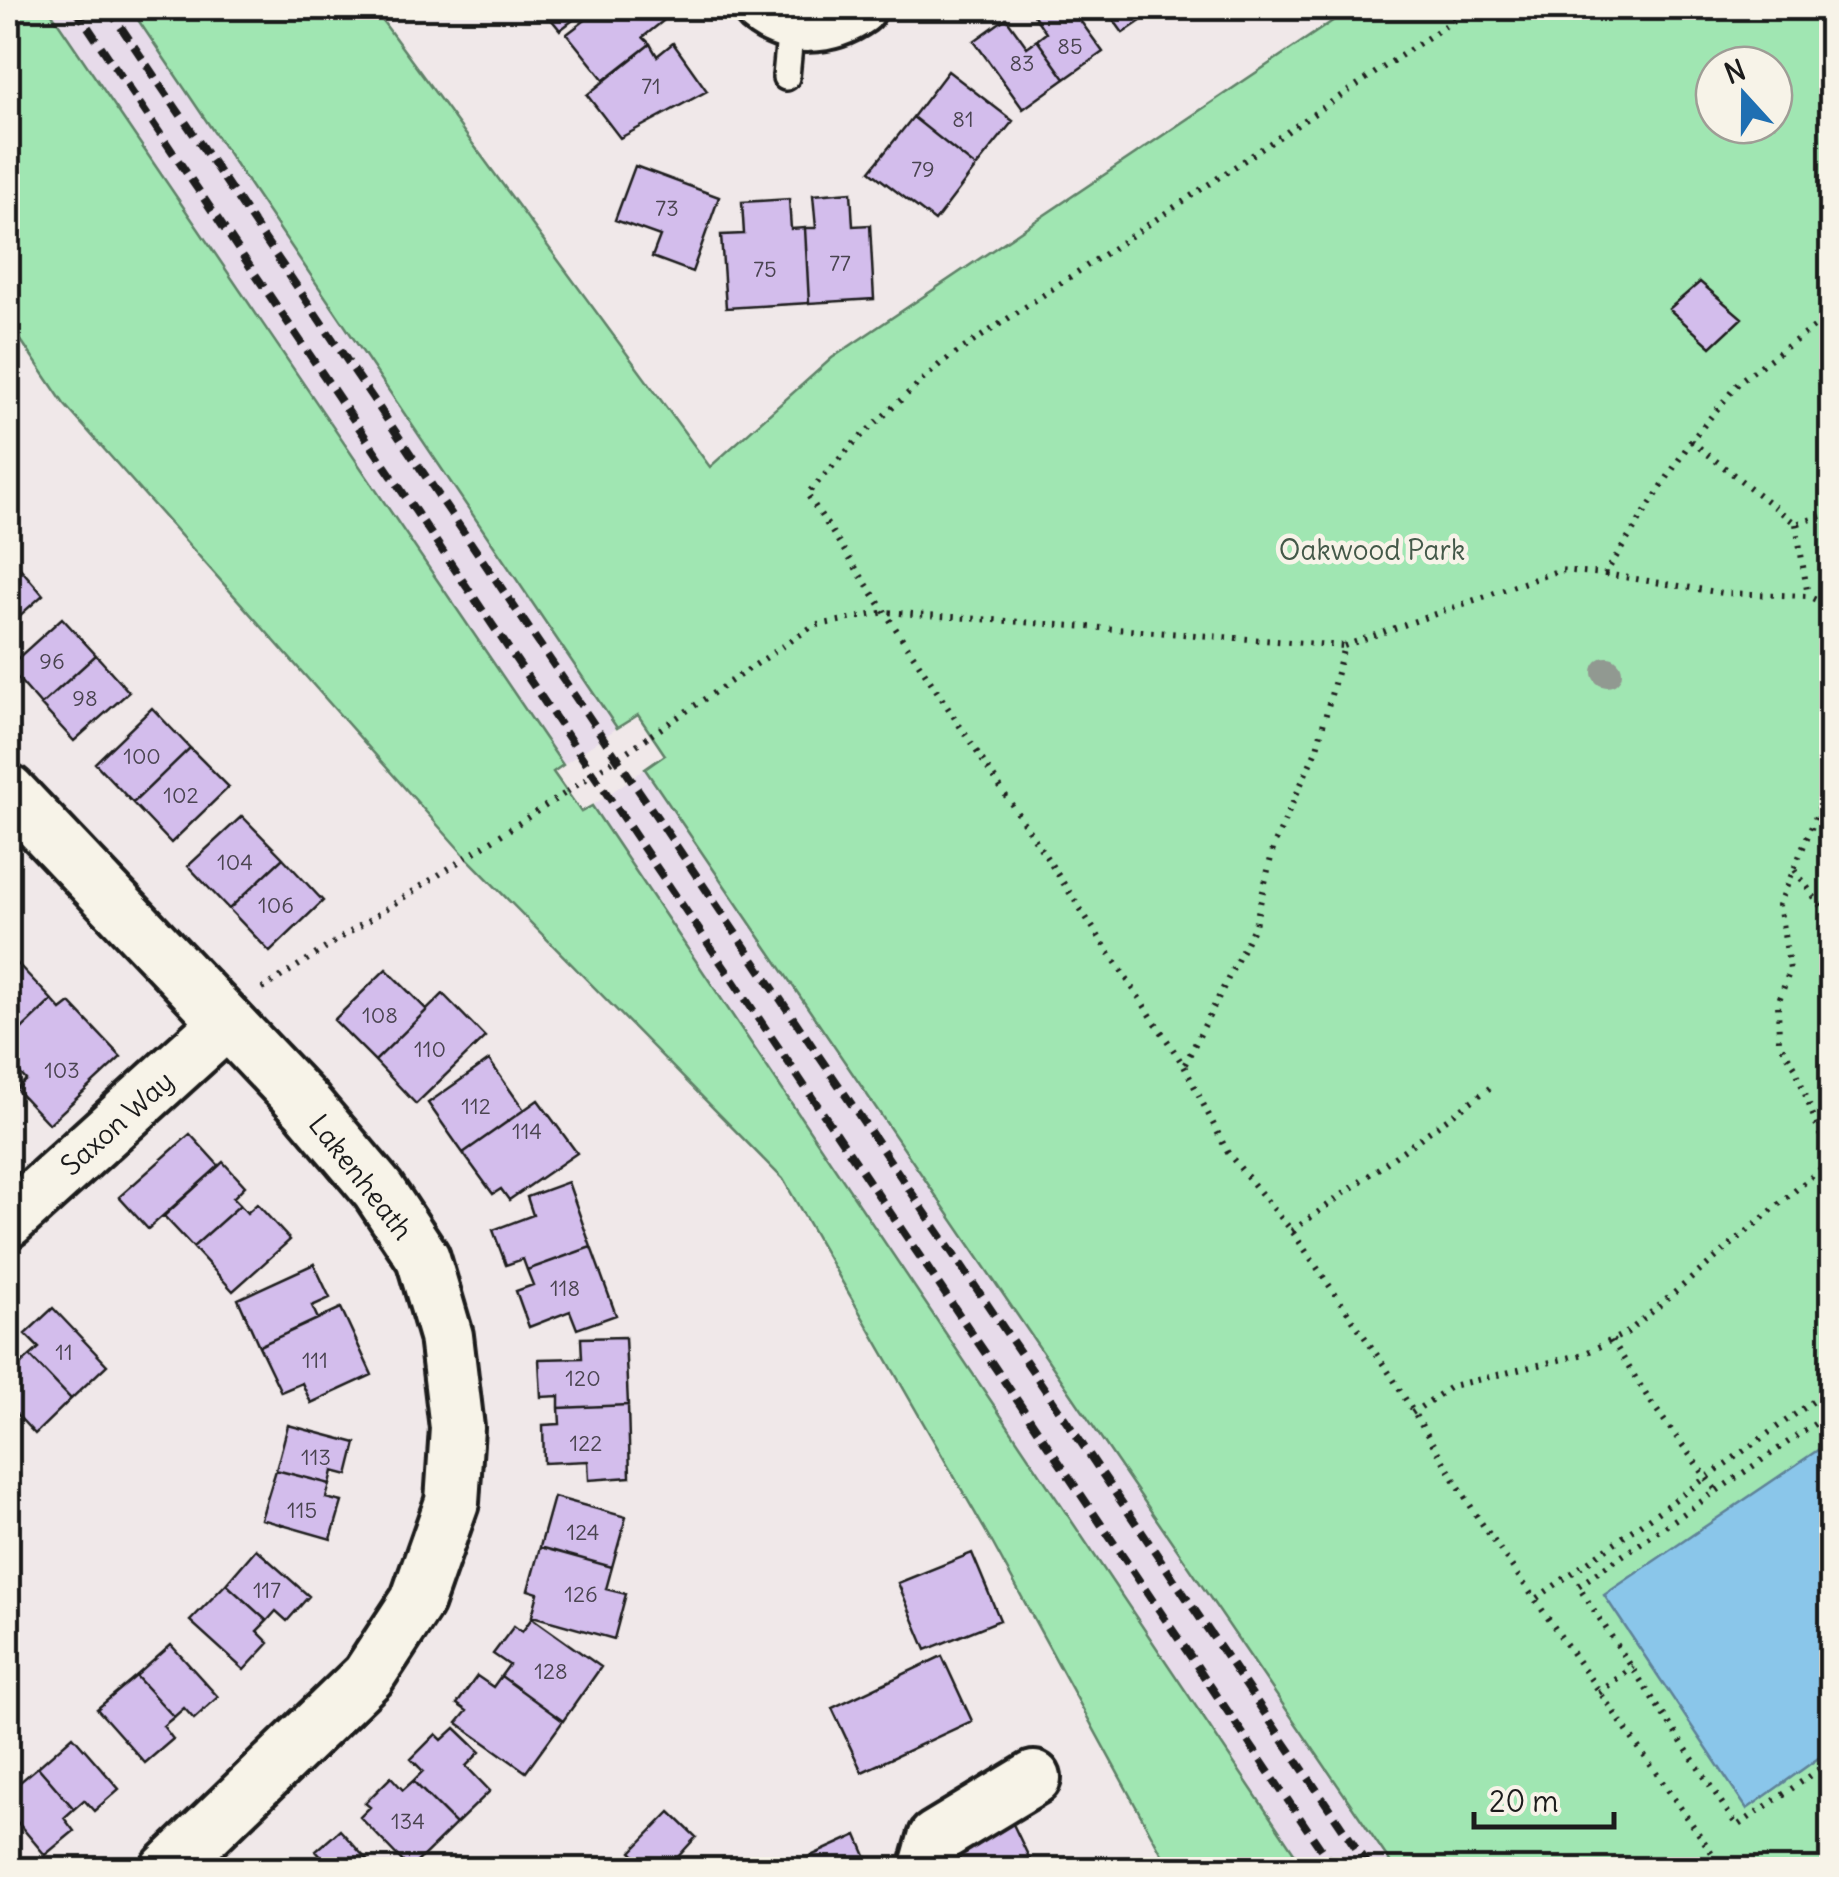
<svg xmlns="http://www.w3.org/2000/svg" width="1839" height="1877" viewBox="0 0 1839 1877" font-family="Delius,sans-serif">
<rect width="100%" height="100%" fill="#f0e8e9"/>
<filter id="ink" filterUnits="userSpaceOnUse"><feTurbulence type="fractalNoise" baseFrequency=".01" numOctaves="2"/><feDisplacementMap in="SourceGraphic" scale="20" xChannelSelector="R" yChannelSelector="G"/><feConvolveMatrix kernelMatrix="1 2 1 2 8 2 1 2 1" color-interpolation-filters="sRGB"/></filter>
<g filter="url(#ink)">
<path fill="#e7dbea" d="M48 8H130L617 728 563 765Z
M645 769 961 1226 1396 1869H1305L592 806Z"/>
<path fill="#a0e6b2" stroke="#5e8167" stroke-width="2.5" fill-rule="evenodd" d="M8 8H48L563 765 553 772 581 812 592 806 1305 1869H1170L993 1544 783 1179 466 857 64 404 8 321Z
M130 8H373L710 467 832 358 1352 8H1831V1869H1395L645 769 665 755 638 715 617 728ZM1714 65H1774V125H1714Z"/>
<path fill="#8ac6ea" stroke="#5e8298" stroke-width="2.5" d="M1831 1441V1749L1747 1809 1604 1595Z"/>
<path fill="#d3bdec" stroke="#1c1c1c" stroke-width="2.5" d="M542 8H589L560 30Z
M601 8H652L663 21 643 37 650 44 604 80 567 34Z
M1029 8H1071L1103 52 1065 79 1037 40 1046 33Z
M1105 8H1160L1123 33Z
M1006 18 1027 47 1037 40 1065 79 1023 109 974 41Z
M673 43 707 91 620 138 587 95 650 44 657 56Z
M948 71 1013 121 976 167 913 117Z
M913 117 976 167 935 221 870 171Z
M635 166 719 197 692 272 652 257 660 236 615 220Z
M851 192 853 226 870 225 874 299 809 303 805 228H816L813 195Z
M789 199 791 229 805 228 809 303 726 308 721 235 744 234 742 202Z
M1700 282 1742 318 1711 347 1669 309Z
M9 555 43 595 8 626V556Z
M62 618 96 655 41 705 8 667Z
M96 655 129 692 74 741 41 705Z
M152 708 190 748 133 803 95 763Z
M190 748 229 787 171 843 133 803Z
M242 816 283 858 229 909 188 866Z
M283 858 323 901 270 952 229 909Z
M18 964 52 1000 8 1042V974Z
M386 969 427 1010 375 1061 334 1020Z
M443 994 485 1037 416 1104 375 1061Z
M52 1000 61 1010 70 1003 121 1057 49 1124 16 1089 26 1080 8 1060V1042Z
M489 1060 524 1110 463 1153 428 1103Z
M538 1100 577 1153 509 1200 501 1189 493 1194 463 1153Z
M190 1134 219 1166 148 1229 119 1197Z
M223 1162 245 1186 233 1198 240 1205 193 1247 164 1216Z
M568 1182 591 1247 527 1270 523 1259 506 1265 493 1230 533 1215 527 1197Z
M257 1204 290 1240 233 1291 193 1247 240 1205 247 1213Z
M591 1247 616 1315 577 1329 570 1311 529 1327 516 1291 533 1285 527 1270Z
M314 1264 330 1298 312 1306 318 1319 259 1346 238 1299Z
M53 1308 107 1365 71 1399 30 1356 39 1348 25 1334Z
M341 1308 372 1375 311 1403 302 1383 281 1392 259 1346Z
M625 1337 628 1405 559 1408V1396L541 1397 539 1359 582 1358 581 1338Z
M8 1354 19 1366 30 1356 71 1399 35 1434 8 1405Z
M628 1405 630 1477 589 1480 588 1461 544 1463 543 1425 560 1424 559 1408Z
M288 1425 356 1443 348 1475 333 1471 330 1484 276 1470Z
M276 1470 330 1484 326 1498 342 1502 331 1539 261 1519Z
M554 1497 626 1517 612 1567 540 1547Z
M540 1547 612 1567 606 1589 626 1594 614 1639 532 1616 538 1593 528 1590Z
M256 1549 309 1596 287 1621 276 1611 267 1621 226 1584Z
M972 1553 1000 1620 926 1650 898 1583Z
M226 1584 267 1621 257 1631 269 1643 244 1670 190 1621Z
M532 1618 601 1667 563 1721 501 1676 509 1665 493 1654 514 1626 522 1632Z
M171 1645 218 1697 194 1719 184 1708 174 1717 136 1676Z
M942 1656 972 1721 862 1772 832 1708Z
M136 1676 174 1717 163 1726 173 1739 145 1763 97 1709Z
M477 1676 493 1687 501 1676 563 1721 526 1772 457 1723 467 1711 457 1704Z
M455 1728 480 1752 466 1766 490 1791 456 1824 413 1781 423 1771 411 1759 436 1734 442 1740Z
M73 1736 119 1789 94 1811 84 1800 74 1809 38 1767Z
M38 1767 74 1809 64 1818 74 1831 45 1855 8 1811V1792Z
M391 1777 403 1790 413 1781 456 1824 410 1869 360 1817 370 1807 365 1803Z
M670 1812 696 1837 666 1870H649L631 1852Z
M1012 1822 1035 1870H965L955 1850Z
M340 1830 376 1870H325L329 1866 316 1851Z
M857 1835 872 1870H780Z"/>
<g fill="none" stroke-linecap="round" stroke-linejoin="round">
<g stroke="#1c1c1c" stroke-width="32">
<path id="lane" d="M786 77 791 25"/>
</g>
<g stroke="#1c1c1c" stroke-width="60">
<path id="street" d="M760 8C788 32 830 29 859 8
M8 791 307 1106 378 1190 423 1258 446 1336 457 1428 452 1502 417 1601 368 1676 167 1870
M8 1221 225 1024
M926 1870 935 1838 1034 1778"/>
</g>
<path stroke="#1c1c1c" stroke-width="6" stroke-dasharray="2.5 8" stroke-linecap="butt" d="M1472 8 940 364 856 441 807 494 1184 1066 1228 1153 1292 1231 1392 1377 1478 1518 1724 1870
M1691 441 1796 524 1832 513
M1796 524 1808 596
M1605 574 1723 593 1808 596 1832 608
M1344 646 1560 570 1605 574 1691 441 1741 380 1832 314
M651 735 813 626 886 612 1344 646 1317 748 1274 845 1255 925 1184 1066
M1795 870 1832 922
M262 989 567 792
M1292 1231 1491 1087
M1612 1340 1650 1401 1717 1492
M1832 1412 1578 1586 1737 1826 1832 1761
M1412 1413 1452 1386 1584 1354 1628 1332 1830 1161 1795 1067 1779 1042 1778 1003 1790 970 1779 905 1832 778
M1537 1598 1832 1388
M1599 1693 1633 1666"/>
<use href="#lane" stroke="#f7f3e8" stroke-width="25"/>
<use href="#street" stroke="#f7f3e8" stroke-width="52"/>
<path stroke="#1c1c1c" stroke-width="8" stroke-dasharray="15 8" stroke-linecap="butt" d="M75 8 1335 1870
M108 8 1371 1870"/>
<path stroke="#1c1c1c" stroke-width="6" stroke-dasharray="2.5 8" stroke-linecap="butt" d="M567 792 651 735"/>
</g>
<circle fill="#919991" cx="1607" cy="672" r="15"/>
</g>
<g text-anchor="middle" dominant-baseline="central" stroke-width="9" stroke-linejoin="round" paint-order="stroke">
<g font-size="22" fill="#4a4450">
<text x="1070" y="46">85</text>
<text x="1022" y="63">83</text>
<text x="651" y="86">71</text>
<text x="963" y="119">81</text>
<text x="923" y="169">79</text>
<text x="667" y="208">73</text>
<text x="840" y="263">77</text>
<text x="765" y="269">75</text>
<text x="52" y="661">96</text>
<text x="85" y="698">98</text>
<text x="142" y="756">100</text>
<text x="181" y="795">102</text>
<text x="235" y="862">104</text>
<text x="276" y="905">106</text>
<text x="380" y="1015">108</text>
<text x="430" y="1049">110</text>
<text x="62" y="1070">103</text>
<text x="476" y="1106">112</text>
<text x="527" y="1131">114</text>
<text x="565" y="1288">118</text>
<text x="64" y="1352">11</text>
<text x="315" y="1360">111</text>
<text x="583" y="1378">120</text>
<text x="586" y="1443">122</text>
<text x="316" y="1457">113</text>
<text x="302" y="1510">115</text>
<text x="583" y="1532">124</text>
<text x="267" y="1590">117</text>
<text x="581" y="1594">126</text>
<text x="551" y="1671">128</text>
<text x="408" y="1821">134</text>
</g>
<g font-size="28" fill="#445949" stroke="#f7f3e8">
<text x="1372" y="550">Oakwood Park</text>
</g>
<g font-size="28" fill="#1c1c1c" stroke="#f7f3e8">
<text transform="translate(117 1123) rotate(-42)">Saxon Way</text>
<text transform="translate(361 1177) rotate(52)">Lakenheath</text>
</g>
</g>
<rect width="1839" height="1877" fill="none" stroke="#f7f3e8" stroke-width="40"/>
<rect x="20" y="20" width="1799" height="1837" fill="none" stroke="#1c1c1c" stroke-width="4" filter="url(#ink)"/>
<g transform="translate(1744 95) rotate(339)"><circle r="48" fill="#f7f3e8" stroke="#9f9d96" stroke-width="2.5"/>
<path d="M0-8L18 38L0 25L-18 38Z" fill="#1f6fb2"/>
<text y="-15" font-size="28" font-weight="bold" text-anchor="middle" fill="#1c1c1c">N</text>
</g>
<path d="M1474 1812v15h140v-15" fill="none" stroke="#1c1c1c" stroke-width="5"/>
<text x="1489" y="1812" font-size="30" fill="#1c1c1c" stroke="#f7f3e8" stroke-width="8" paint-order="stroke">20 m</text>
</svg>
